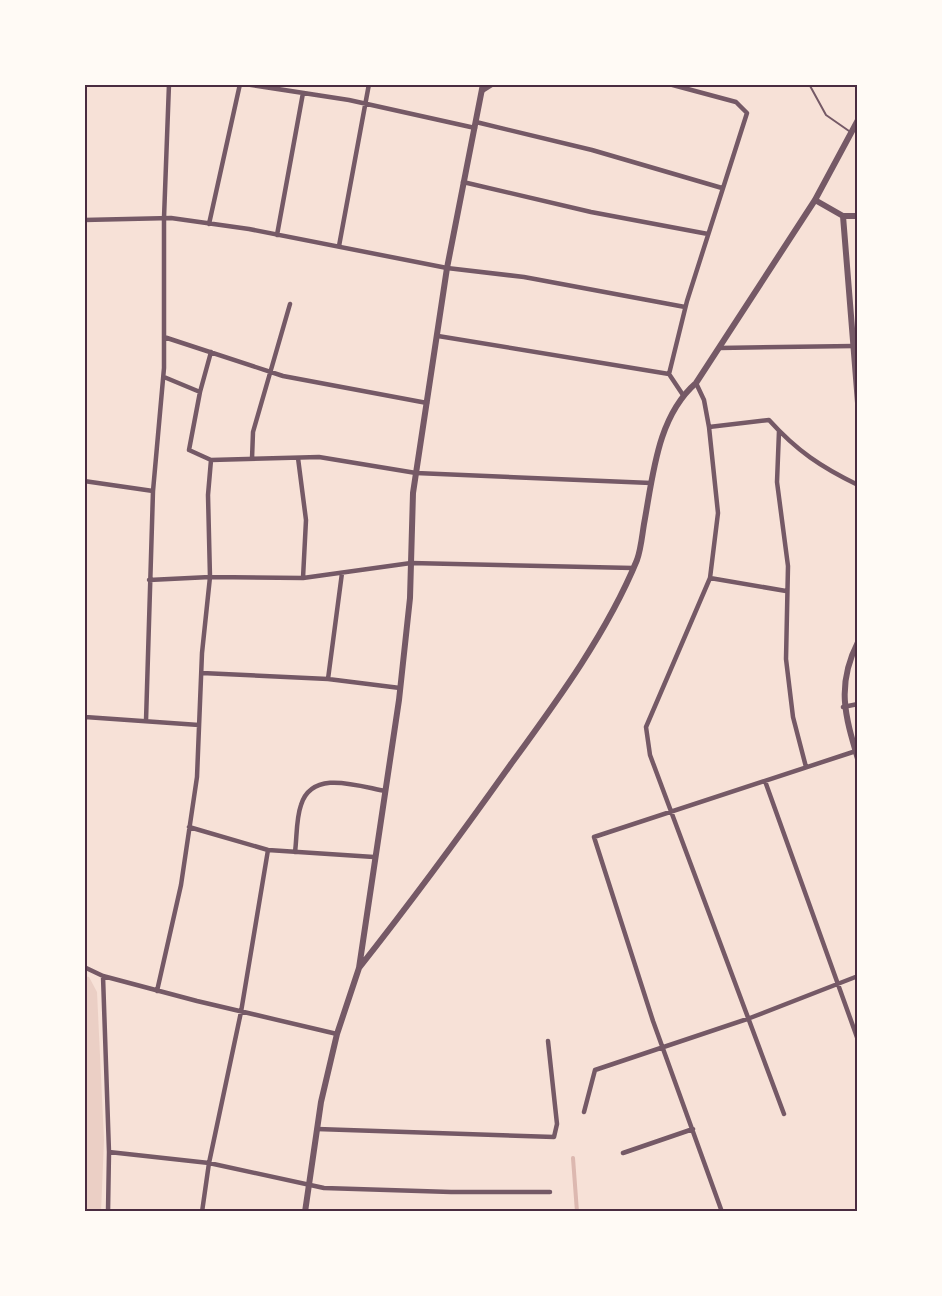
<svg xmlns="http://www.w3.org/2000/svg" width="942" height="1296" viewBox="0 0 942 1296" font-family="Merriweather,serif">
<rect width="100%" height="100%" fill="#f7e1d7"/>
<path fill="#ebcfc5" d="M84 976 89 977 97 992 104 1140 101 1212H84Z"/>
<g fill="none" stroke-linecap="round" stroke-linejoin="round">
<path stroke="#dcb8b0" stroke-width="4" d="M573 1158 577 1212"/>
<path stroke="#755966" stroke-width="2" d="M809 84 826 115 849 131"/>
<path stroke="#755966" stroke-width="4.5" d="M245 84 349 100 475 128
M482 91 493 84
M476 122 592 150 722 188
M463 182 591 212 708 234
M84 220 171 218 249 229 447 268 524 277 685 307
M209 224 240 84
M277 235 303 93
M339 246 369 84
M438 336 669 374 683 395
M164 337 283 376 427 403
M719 348 854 346
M211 352 200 392 189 450 211 460 319 457 416 473 651 483
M669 374 687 301 747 113 736 102 669 84
M164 377 200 392
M696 383 704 400 709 427 718 513 710 578 646 727 650 755 784 1114
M709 427 769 420C797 451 821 467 858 485
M779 431 777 482 788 566 786 659 793 717 806 767
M298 458 306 520 303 578
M252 459 253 432 290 304
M84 481 153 491
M710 578 786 591
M149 580 210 577 303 578 411 563 633 568
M202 673 328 679 400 688
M328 679 342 573
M843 707 858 704
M84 709V847
M85 717 199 725
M146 721 153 491 164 368V218L169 84
M765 781 858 1040
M189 827 268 850 374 857
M295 852C297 837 296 819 301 805 312 769 358 786 385 791
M84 967 103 976 197 1001 337 1034
M103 976 109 1152 108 1212
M157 991 181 885 197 777 202 653 210 577 208 495 211 460
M584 1112 595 1070 750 1018 858 976
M317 1129 554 1137 557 1124 548 1041
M109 1152 209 1163 324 1188 451 1192H550
M623 1153 693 1129
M202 1212 209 1163 241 1012 268 850
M722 1212 653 1021 594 837 856 751"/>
<path stroke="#755966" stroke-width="6" d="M815 200 843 216 858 403
M843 216H858
M858 642C836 685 845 716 858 759
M359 968C412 901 462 833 511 764 557 701 607 633 637 560 641 549 642 536 644 524 653 476 657 417 696 383L815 200 858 120
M305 1212 321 1102 337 1034 359 968 399 700 410 598 413 493 447 268 483 84"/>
</g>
<rect width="942" height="1296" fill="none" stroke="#fffaf5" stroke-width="171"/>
<rect x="86" y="86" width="770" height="1124" fill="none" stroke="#4a2c40" stroke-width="2"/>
</svg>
